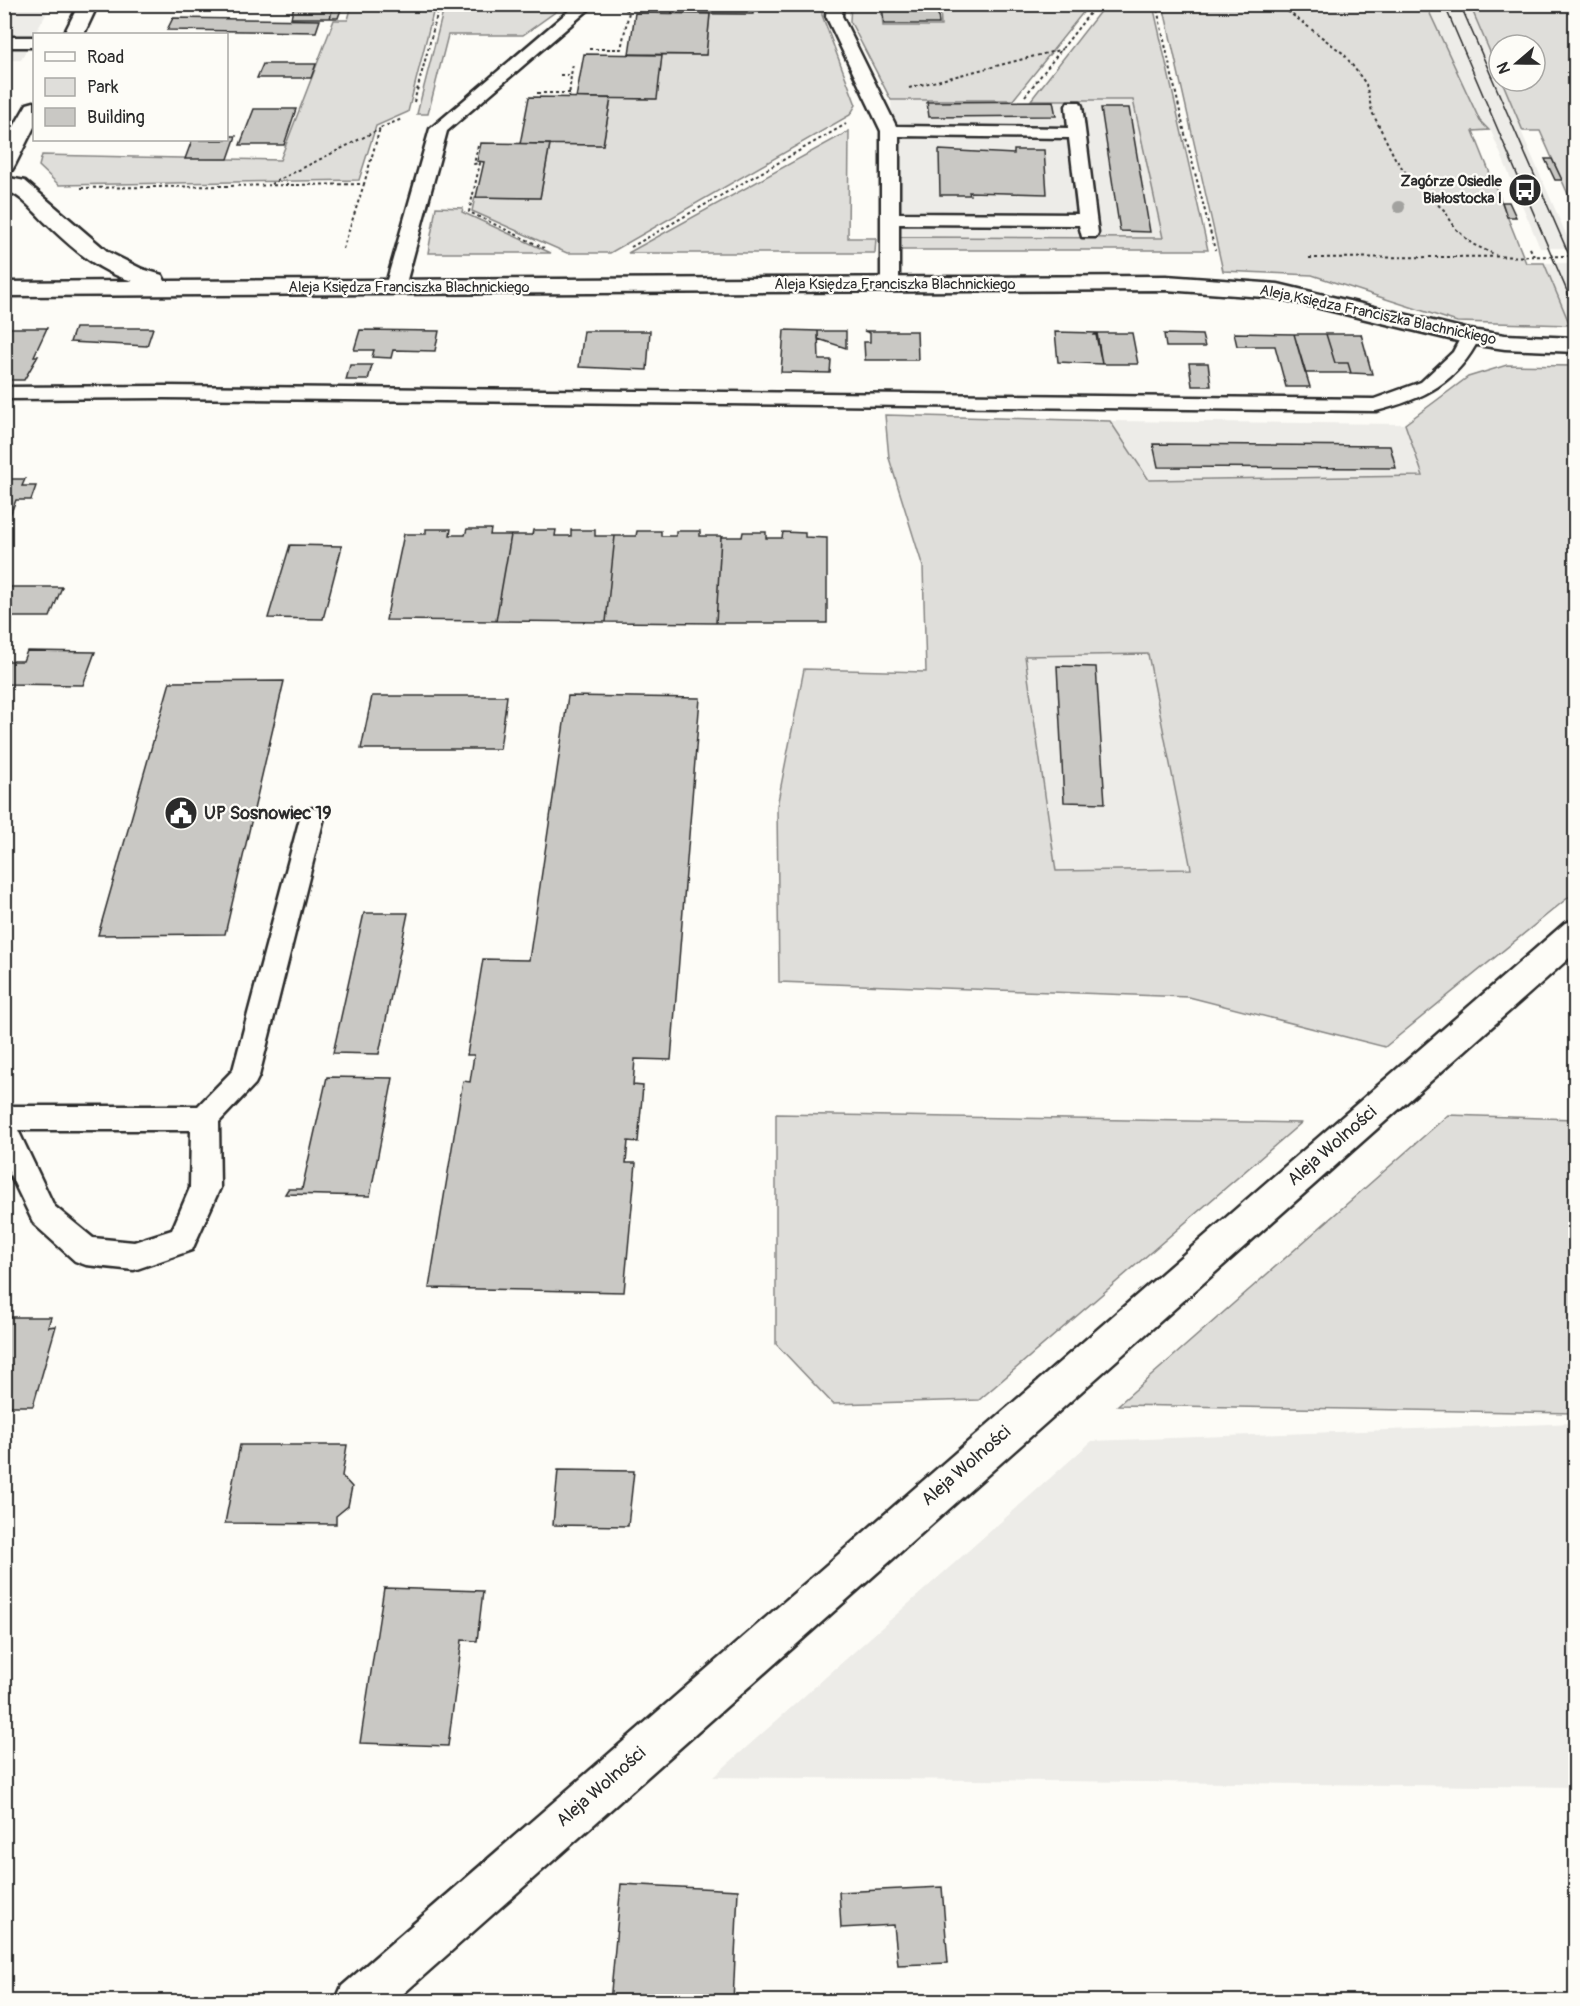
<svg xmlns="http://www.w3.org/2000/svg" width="1580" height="2006" viewBox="0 0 1580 2006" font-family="Pangolin,sans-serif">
<rect width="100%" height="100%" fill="#fdfcf7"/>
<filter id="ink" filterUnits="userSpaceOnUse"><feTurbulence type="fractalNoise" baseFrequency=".0167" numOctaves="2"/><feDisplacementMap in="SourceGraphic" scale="12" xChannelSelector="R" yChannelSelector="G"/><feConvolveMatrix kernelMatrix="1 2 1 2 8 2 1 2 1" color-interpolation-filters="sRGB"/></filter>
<g filter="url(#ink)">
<path fill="#edece8" d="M5 5H51L21 60H5Z
M1426 5H1470L1499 73V81H1502L1523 131H1521L1572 248H1540L1491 131 1480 121Z
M891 100H1133L1163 238 899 237Z
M1544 263H1575V325H1570Z
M1110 421 1405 424 1424 476 1149 480Z
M1148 654 1191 869 1055 871 1025 656Z
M1575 1423V1787L713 1777 1092 1441Z"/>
<path fill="#dfdeda" stroke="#858482" stroke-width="1.5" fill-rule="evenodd" d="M445 4H565V5L523 35H448L428 114H417Z
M352 5H435L408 112 376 126 359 180 59 185 39 166 42 155 280 160 334 20H348Z
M753 5H822V15L856 105 850 115 610 253H567L472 211 475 197 540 198 550 144 603 145 611 98 656 99 662 55H706L710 14H752Z
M851 5H881L883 26H941L940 5H1089L1013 100H891L850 21Z
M1105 5H1153L1208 250H900L899 237 1163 238 1133 100H1031Z
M1163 5H1426L1480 121 1489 130 1473 131 1526 263H1544L1570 325 1457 322 1312 275 1223 271Z
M1470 5H1575V210L1540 131H1523L1502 81H1535V45H1499V73Z
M849 131 848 238H876L875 253H628Z
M436 207 463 208 462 212 551 253H428Z
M1507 365 1575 366V892L1385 1047 1189 997 779 982 777 806 804 669 926 672 923 567 889 458 885 415 1110 421 1149 480 1423 476 1405 424 1468 377ZM1148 654 1191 869 1056 871 1025 656Z
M776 1114 1301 1123 979 1400 833 1404 776 1344Z
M1448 1115 1575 1119V1413L1118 1405Z"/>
<path fill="#c9c8c4" stroke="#2b2b2b" stroke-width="1.5" d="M334 4H343L338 18H330Z
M679 4H753V14L678 13Z
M882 4H937L939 24H884Z
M294 6H333L330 18H291Z
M635 13 710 14 706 55 629 54Z
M173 18 320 20 316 32 167 30Z
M584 54 662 55 657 99 576 98Z
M263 64H316L311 78H257Z
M529 97 611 98 603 145 520 144Z
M1053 101 1056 116 929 117 927 102Z
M1101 108H1129L1150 232 1120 231Z
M254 109H296L284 145H240Z
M226 136H236L228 159H185L192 140H226Z
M481 143 550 144 540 198 476 197 484 162 477 161Z
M939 150 1014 154V150H1044L1047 194 969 192 970 195H940Z
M1545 159H1552L1562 180H1555Z
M1502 202H1509L1516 217H1507Z
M4 328H47L34 356H38L24 380H4Z
M75 328H153L147 346 70 342Z
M360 330 439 331 435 351 393 350 391 358 372 357 374 350H354Z
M784 330 818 331 819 360H831L830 373 781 372Z
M584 331H650L647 370 579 367Z
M818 331H846V348L818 339Z
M864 331H917L918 360H865L864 342H870V333Z
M1055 332 1097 333 1094 335H1096L1102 364 1058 362Z
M1097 333H1132L1138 364H1102Z
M1234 333 1294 334 1310 387H1286L1275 346H1237Z
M1164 334 1202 335 1205 347H1166Z
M1294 334H1326L1335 363H1348L1351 373H1305Z
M1326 334H1361L1372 374 1351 373 1348 363H1335Z
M1189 363H1208L1211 386H1192Z
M350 365H372L368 380H346Z
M1153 444 1390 446 1396 468 1158 467Z
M4 479H25L22 486H36L31 500H16L8 520H4Z
M426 529H451L450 535H465L467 529H491L490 535H511L496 621 386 620 404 534H426Z
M533 530H556L555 536H571V530H595V536H615L606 622 496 621 511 535H532Z
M637 531H661V536H676V531H700V536H721L716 623 606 622 615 536H636Z
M743 532H766V538H782L783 532 805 533V537L827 538V623H716L721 537H742Z
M290 545 342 546 323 619 268 618Z
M4 587H62L50 617H4Z
M27 651 95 652 83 685 4 684V661H23Z
M1057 666 1096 667 1105 803 1064 802Z
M284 681 225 934 98 935 170 682Z
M372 696H507L500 749H361Z
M568 696 700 698 671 1060 635 1059 633 1085 643 1086 638 1142 628 1141 626 1163H636L624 1292 429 1288 463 1081 470 1082 474 1055H467L483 959 529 960Z
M364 913H408L379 1054 333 1053Z
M327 1077 393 1078 370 1196 285 1194 288 1189H302Z
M8 1317H51L48 1327 56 1326 33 1406H4V1326Z
M240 1445H347L342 1476 352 1487 348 1506 336 1516V1524L225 1523Z
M558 1470 634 1471 628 1526 553 1525Z
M384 1588 483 1591 477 1641 462 1640 448 1746 360 1743Z
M621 1884 738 1890 733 2002H610Z
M942 1887 948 1963 898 1965 894 1925 841 1928 839 1892Z"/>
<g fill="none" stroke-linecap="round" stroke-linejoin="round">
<g stroke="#2b2b2b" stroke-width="5">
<path id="service" d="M577 4H595L447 131 405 287 402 291H388L385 287 430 129Z
M827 4H843L842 16 896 126 1068 128 1066 106 1068 102H1080L1082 106 1098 233 1096 237H1082L1079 225 899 224V285L897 289H883L881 285V131L826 16ZM899 136 1069 138 1078 214 899 213Z
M4 37H34V47H4Z
M1470 331 1477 333 1480 337C1457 383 1424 399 1376 411L164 398 4 399V387L164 386 1374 399 1421 382 1453 352 1463 333Z
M312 808 321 811 324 818 259 1076 255 1084 219 1122 220 1188 192 1250 134 1270 86 1265 75 1261 34 1224 4 1162V1106H198L233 1070 300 818 303 811ZM18 1130H191L190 1188 172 1230 134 1242 93 1238 54 1206Z"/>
</g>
<g stroke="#2b2b2b" stroke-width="5">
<path id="minor" d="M1576 919V952L394 2002H335L342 1986 1565 923Z"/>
</g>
<g stroke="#2b2b2b" stroke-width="5">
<path id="tertiary" d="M79 4H98L84 34H64Z
M34 102V127L15 165 12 170 4 171V144L27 104Z
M4 177 25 181 108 252 142 269 162 275 165 281 1166 276 1278 284 1470 330 1505 335 1576 338V352L1505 349 1470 344 1278 298 1166 290 4 296V282L133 281C99 272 73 249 48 225 36 214 20 193 4 190Z"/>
</g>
<path stroke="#2b2b2b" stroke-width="2" stroke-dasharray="3 3" stroke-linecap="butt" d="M672 4V13
M1156 4 1185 134 1215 250
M1278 4 1344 54 1366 84 1372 112 1395 158 1413 183 1444 210 1456 229 1472 244 1496 255
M589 49H621L629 12 623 7
M560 75H571L573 64
M909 88 1063 49
M537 93H570
M1025 96 1097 4
M569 98 571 75
M414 102 440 4
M478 146 474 164 480 163 469 212 544 248
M271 184 380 129
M81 188 364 184 380 128 402 119
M631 247 846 124
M1530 248 1534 256
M343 249 364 184
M1309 258 1576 256"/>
<use href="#service" fill="#fdfcf7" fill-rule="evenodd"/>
<use href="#minor" fill="#fdfcf7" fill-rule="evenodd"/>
<use href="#tertiary" fill="#fdfcf7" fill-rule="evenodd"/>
<path stroke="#2b2b2b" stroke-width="1.5" d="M1444 4 1576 312
M1460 4 1576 271"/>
</g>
<circle fill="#a2a29f" cx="1399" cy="207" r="6"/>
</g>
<defs>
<g id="bus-disc" transform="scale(1.725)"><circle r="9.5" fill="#2b2b2b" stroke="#fdfcf7"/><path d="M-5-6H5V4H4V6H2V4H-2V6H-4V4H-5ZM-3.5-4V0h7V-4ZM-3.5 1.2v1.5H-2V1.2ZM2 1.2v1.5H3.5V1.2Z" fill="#fff"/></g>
<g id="civic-disc" transform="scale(1.725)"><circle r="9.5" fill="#2b2b2b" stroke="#fdfcf7"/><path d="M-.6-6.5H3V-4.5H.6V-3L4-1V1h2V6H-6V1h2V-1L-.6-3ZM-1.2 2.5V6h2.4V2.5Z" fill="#fff"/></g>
</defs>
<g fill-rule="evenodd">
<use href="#bus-disc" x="1525" y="190"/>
<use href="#civic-disc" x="181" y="813"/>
</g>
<g text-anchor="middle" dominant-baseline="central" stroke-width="4.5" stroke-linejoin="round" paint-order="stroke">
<g font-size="15" font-weight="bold" fill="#2b2b2b" stroke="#fdfcf7" text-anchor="end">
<text x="1502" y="181">Zagórze Osiedle<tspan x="1502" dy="17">Białostocka I</tspan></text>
</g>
<g font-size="15" fill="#2b2b2b" stroke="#fdfcf7">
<text x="895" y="284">Aleja Księdza Franciszka Blachnickiego</text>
<text x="409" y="287">Aleja Księdza Franciszka Blachnickiego</text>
<text transform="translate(1378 315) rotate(12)">Aleja Księdza Franciszka Blachnickiego</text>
</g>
<g font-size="18" font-weight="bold" fill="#2b2b2b" stroke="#fdfcf7" text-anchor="start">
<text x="204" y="813">UP Sosnowiec 19</text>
</g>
<g font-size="18" fill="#2b2b2b" stroke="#fdfcf7">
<text transform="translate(1332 1146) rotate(-41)">Aleja Wolności</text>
<text transform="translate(966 1466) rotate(-41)">Aleja Wolności</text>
<text transform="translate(601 1787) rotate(-41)">Aleja Wolności</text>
</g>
</g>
<rect width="1580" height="2006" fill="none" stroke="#fdfcf7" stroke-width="24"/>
<rect x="12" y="12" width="1556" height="1982" fill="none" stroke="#2b2b2b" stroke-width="2" filter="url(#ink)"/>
<rect x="33" y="33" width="195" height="108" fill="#fdfcf7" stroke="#a9a8a5" stroke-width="1.5"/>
<rect x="45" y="52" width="30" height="9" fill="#fdfcf7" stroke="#a9a8a5" stroke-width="1.5"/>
<text x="87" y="63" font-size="18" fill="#2b2b2b">Road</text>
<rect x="45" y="78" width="30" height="18" fill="#dfdeda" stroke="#a9a8a5" stroke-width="1.5"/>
<text x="87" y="93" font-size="18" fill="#2b2b2b">Park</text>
<rect x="45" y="108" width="30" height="18" fill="#c9c8c4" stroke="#a9a8a5" stroke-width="1.5"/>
<text x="87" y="123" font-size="18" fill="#2b2b2b">Building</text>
<g transform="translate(1517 63) rotate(250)"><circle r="28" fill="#fdfcf7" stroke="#a9a8a5" stroke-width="1.5"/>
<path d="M0-4.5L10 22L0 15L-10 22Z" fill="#2b2b2b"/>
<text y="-9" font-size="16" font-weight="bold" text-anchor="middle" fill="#2b2b2b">N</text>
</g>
</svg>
